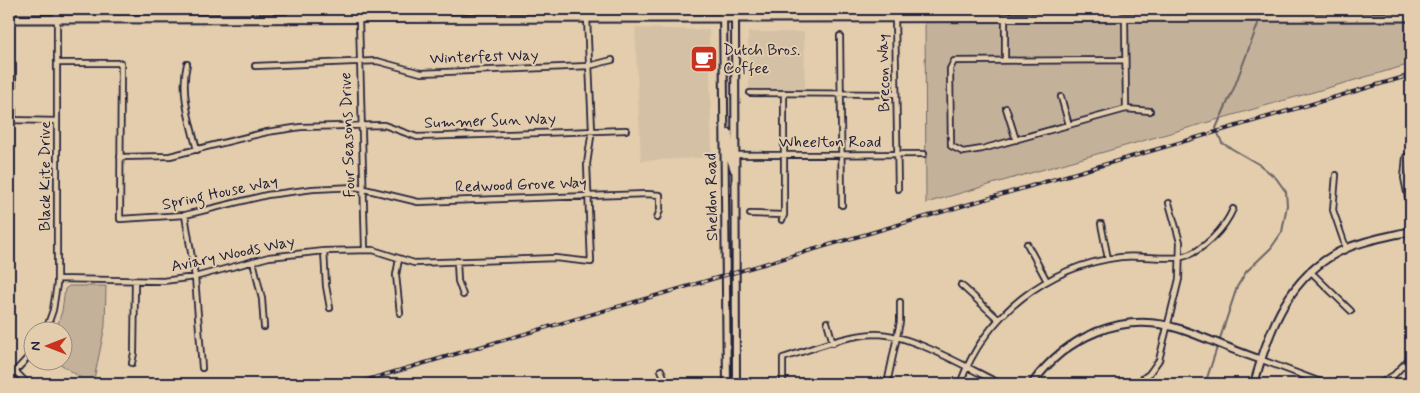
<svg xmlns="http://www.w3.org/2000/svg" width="1420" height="393" viewBox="0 0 1420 393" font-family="Mynerve,sans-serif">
<rect width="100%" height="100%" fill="#e3cdad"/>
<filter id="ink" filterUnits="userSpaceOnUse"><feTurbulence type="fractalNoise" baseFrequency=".02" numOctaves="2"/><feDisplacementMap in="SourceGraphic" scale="10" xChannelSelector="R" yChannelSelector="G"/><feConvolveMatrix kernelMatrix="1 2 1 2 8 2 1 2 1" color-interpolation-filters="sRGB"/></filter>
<g filter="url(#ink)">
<path fill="#d4c0a4" d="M635 28 709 30 712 157 641 161Z
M748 32H804L805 89H749Z"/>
<path fill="#c4b19a" stroke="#736a6a" d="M925 9H1411V64L926 203Z
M69 286H106L105 326 93 384H90L56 361 62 360V330H56L62 311 65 289Z"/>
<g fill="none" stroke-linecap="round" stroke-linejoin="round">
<path stroke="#6b6366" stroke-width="2" d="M1205 384 1237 287 1246 272 1271 248 1282 232 1287 205 1286 192 1276 178 1260 165 1222 143 1216 128 1234 88 1258 24"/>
<g stroke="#22223b" stroke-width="8">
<path id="street" d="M895 17 898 189
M1005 18V59
M1125 18 1126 109 1150 111
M359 19 365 249
M840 36 842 205
M1125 60 954 61 950 69 951 146 963 152 982 149 1126 109
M57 63H121L120 219 185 215 267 195 313 189 356 187 418 202 647 194 660 195V210L657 218
M187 64C180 92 190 122 197 150
M13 65V120
M255 66 377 61 421 73 589 66 612 60
M750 93 896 94
M1061 97 1069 125
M1006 108 1016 140
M9 120 57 121
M736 155 924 154
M120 157 170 156 267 132 301 127 384 125 417 137 626 130
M1406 157 1404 178 1411 212
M1336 175 1333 210 1346 248
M750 214 784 215
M185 215 195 277 202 368
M782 220 784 215V93
M1101 224 1108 259
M1027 244 1047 281
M324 251 326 286 330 308
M399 259 396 275 400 313
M253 261 262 299 264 327
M457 261 458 281 463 295
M1310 271 1351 311
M57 279 163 281 195 277 269 257 324 251 373 250 414 263 555 258 591 262 587 164 592 130 587 18
M961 285 998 319
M827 322 833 343
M46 330 53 310 57 284V19
M1262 360 1326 384
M132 363 134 353 135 282
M661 370 667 384
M16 372 28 384
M9 378 32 353
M783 384V358C812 349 845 335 876 334 911 334 969 369 1001 384
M887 384 900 322V302
M960 384C985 315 1047 266 1121 257 1140 255 1165 260 1182 257 1203 252 1225 228 1233 209
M1135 384 1149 374 1159 360 1179 279 1180 242 1169 203
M1379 384 1394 375 1411 357"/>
</g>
<g stroke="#22223b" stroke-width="10">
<path id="secondary" d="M723 9 727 384
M735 9 736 384
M57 19V9
M729 133 730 158 734 170
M1032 384C1065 337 1123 310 1180 329 1207 338 1234 351 1262 360
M1254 384C1269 329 1289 274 1345 249 1365 240 1390 236 1411 231"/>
</g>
<g stroke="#22223b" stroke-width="11">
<path id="primary" d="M1107 15 1121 9
M895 17 898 11 907 9
M9 19 1411 17
M287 19 299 12H347L357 9
M359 19 361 15 376 9"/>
</g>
<use href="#street" stroke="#e3cdad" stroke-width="4.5"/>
<use href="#secondary" stroke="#e3cdad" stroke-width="6"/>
<use href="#primary" stroke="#e3cdad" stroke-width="7"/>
<g stroke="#22223b" stroke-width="4">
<path id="rail" d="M353 384 1411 75"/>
</g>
<use href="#rail" stroke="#e3cdad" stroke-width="2" stroke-dasharray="5.5" stroke-linecap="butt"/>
</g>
</g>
<defs>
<g id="cafe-square" transform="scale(1.4375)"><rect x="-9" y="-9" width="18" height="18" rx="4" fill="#c8321e" stroke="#e3cdad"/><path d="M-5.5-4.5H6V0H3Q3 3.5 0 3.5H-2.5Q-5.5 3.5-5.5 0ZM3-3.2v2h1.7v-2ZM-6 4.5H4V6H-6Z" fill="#fff"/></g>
</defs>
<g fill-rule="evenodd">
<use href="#cafe-square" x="704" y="59"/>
</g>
<g text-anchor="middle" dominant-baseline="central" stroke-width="4" stroke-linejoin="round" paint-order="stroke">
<g font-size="16" fill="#22223b" stroke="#e3cdad" text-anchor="start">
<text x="723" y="50">Dutch Bros.<tspan x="723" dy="18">Coffee</tspan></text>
</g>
<g font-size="16" fill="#22223b" stroke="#e3cdad">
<text transform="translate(484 57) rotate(-2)">Winterfest Way</text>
<text transform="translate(884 73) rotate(-91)">Brecon Way</text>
<text transform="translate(490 121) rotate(-2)">Summer Sun Way</text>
<text transform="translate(348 135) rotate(-92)">Four Seasons Drive</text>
<text x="830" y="142">Wheelton Road</text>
<text transform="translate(45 176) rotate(-90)">Black Kite Drive</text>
<text transform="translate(521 185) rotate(-2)">Redwood Grove Way</text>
<text transform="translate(220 193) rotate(-12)">Spring House Way</text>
<text transform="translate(712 197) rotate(-91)">Sheldon Road</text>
<text transform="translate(233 254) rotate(-12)">Aviary Woods Way</text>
</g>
</g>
<rect width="1420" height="393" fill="none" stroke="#e3cdad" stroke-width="30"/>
<rect x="15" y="15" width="1390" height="363" fill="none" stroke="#22223b" stroke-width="2" filter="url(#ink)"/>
<g transform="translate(48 346) rotate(270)"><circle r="24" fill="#e3cdad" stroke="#96897f"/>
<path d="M0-4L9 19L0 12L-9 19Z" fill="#c8321e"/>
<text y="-8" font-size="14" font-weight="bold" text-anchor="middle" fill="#22223b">N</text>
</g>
</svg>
